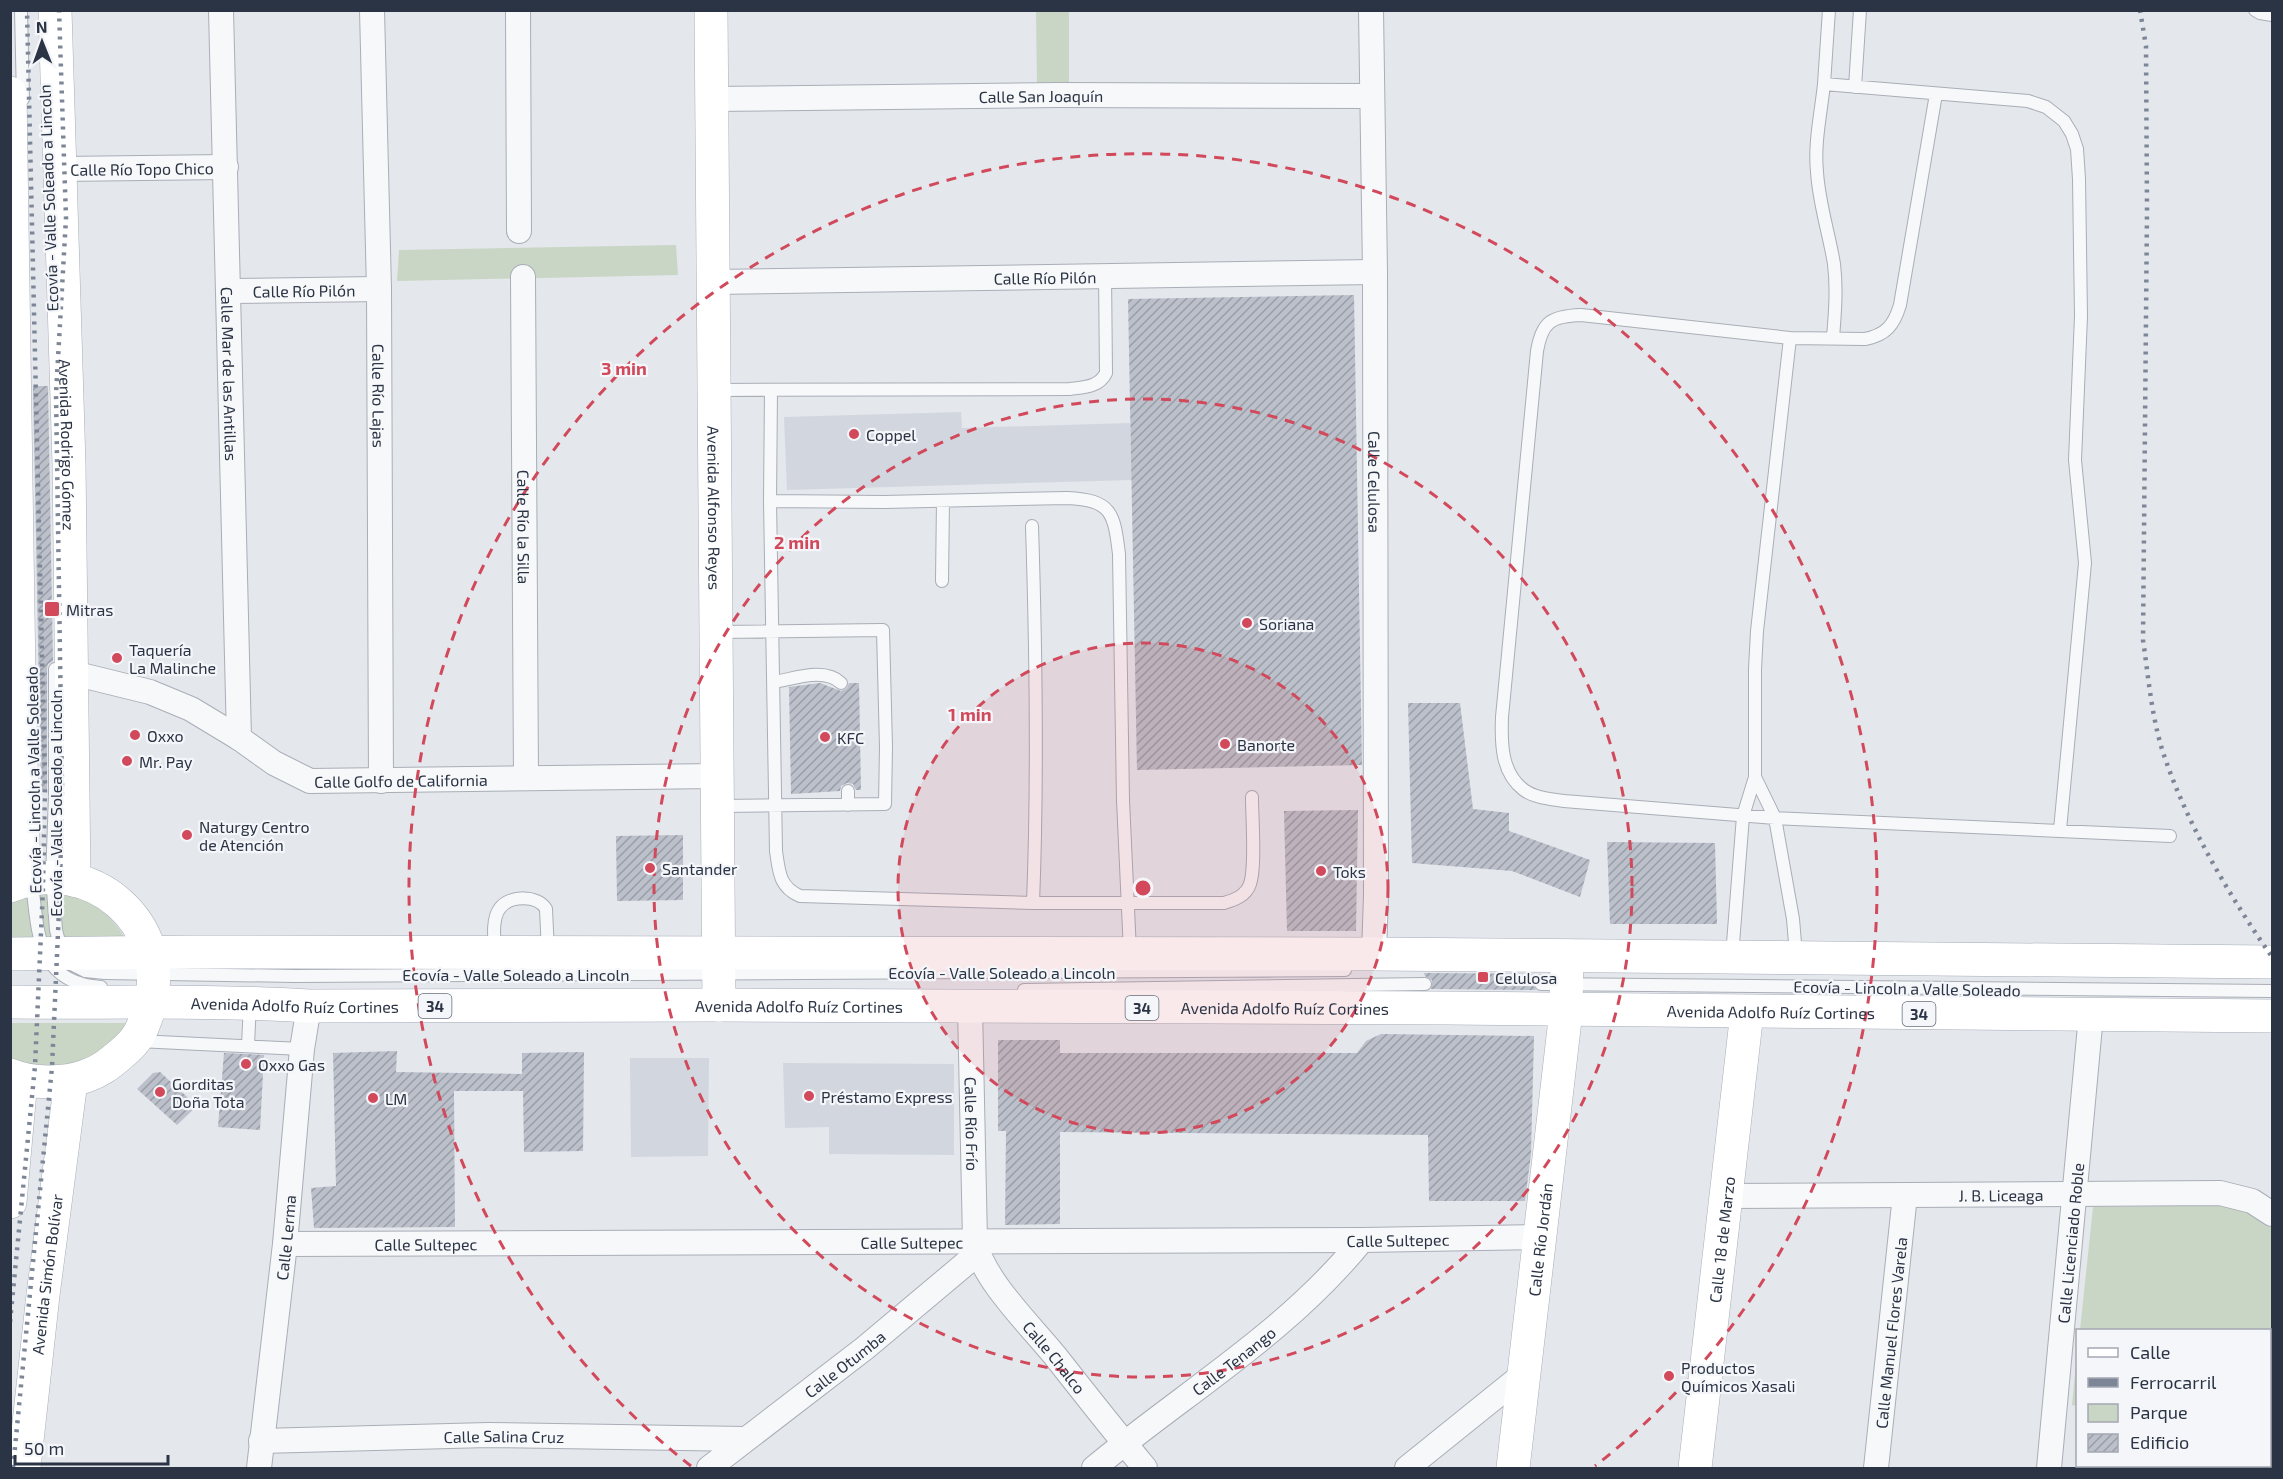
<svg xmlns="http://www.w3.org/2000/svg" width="2283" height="1479" viewBox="0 0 2283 1479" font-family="'Exo 2',sans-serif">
<defs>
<pattern id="building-hatch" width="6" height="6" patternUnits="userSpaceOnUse" patternTransform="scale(1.5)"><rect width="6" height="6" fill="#bbc0ca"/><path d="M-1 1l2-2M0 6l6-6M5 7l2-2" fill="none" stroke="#989da6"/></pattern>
</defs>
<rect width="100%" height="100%" fill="#e4e7ec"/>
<path fill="#d2d6de" d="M961 412 962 428 1130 423 1132 480 787 490 784 417Z
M630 1058H709L708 1156 631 1157Z
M783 1063 954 1064V1155L829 1154V1127L785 1128Z"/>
<path fill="#c9d6c5" d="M1036 11H1069V85H1037Z
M676 245 678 275 397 281 399 250Z
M64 892C92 901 110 913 125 938L11 942 10 902 19 897Z
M10 1023H133L88 1065 11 1068Z
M2244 1205 2272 1226V1468H2230V1466H2270V1330H2080L2093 1207Z
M2077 1353 2078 1406H2077L2072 1405Z"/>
<path fill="url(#building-hatch)" d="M1354 295 1362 765 1137 770 1128 299Z
M33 386H48L53 661 48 664 47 669V792H41Z
M820 683 841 691 847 688 849 683H859L861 790H856L853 784 847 783 841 786 840 791 791 794 789 687Z
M1408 703H1460L1473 809 1509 813V831L1590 860 1580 897 1512 871 1412 863Z
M1358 810 1356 931H1287L1284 811Z
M683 835V900L617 901 616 836Z
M1607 842 1715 843 1717 924H1610Z
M1424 973 1541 974V976L1534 980 1533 985 1536 990 1431 989 1432 980 1425 976Z
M1381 1034 1534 1036 1531 1154 1525 1201H1429L1428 1135 1060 1132V1224L1005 1225 1006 1131H998V1040H1060V1053H1357L1366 1041Z
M397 1051 396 1072 522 1074V1053L584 1052 583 1151 524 1152 523 1091H454L455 1227 314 1228 311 1188 336 1186 333 1053Z
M224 1053 264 1055 260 1130 218 1127Z
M160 1072 197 1106 177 1125 137 1089 153 1073Z"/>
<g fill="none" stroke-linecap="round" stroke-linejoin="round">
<g stroke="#a9aeb7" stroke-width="14">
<path id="lane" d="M21 10 23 99
M2255 10 2260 13 2272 15
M1824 84 1829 10
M1855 87 1860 10
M1936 94 1900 305C1894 325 1886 335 1865 339L1790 338 1581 315C1551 316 1542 322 1537 351L1502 717C1501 743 1501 773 1524 790 1535 798 1551 799 1564 801L1775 818 2170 836
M1833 338C1835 313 1837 289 1834 264 1829 233 1819 204 1817 172 1814 143 1821 113 1824 84L2028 101 2046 107 2064 121 2072 134 2077 149 2079 179 2081 316 2075 460 2085 563 2060 830
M715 390 1070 389C1085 387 1099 387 1106 373L1105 275
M771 390 770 501 776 851C779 871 779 887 800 896L1033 903H1224C1234 900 1246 896 1250 884 1256 867 1252 818 1252 797
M770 501 884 502 1067 498C1112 500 1114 513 1119 554L1123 800 1130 952
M1032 526C1036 651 1038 777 1033 903
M942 581 943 501
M718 632 883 630 886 747 885 804 720 806
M55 669V796L52 877 56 930 62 953 71 964 85 971 105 973 295 976 1345 970
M774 682C794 679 824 667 841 683
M1755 777 1775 818 1793 919 1796 955
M848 805V791
M32 883C38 933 37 983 101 987
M495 950C494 937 492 918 500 908 510 895 538 895 546 909L548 952
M1732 956 1743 816 1755 777V669L1757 631 1790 338
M1541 984 2272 991
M1024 990 1425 984
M138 1041 302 1049
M248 1045 250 1003"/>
</g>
<g stroke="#a9aeb7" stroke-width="26">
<g id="street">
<path id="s1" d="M221 10 239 738"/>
<path id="s2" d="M372 10 379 289 381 781"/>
<path d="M518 10 519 231"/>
<path id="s3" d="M1371 10 1375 272 1376 895 1374 954"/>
<path id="s4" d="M711 99 1057 95 1372 96"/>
<path id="s5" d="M60 169 226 167"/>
<path id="s6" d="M523 277 526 778"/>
<path id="s7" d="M713 282 1375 272"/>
<path id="s8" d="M229 291 379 289"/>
<path id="s9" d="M73 673 150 692 191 709 239 738 274 763 310 781 718 776"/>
<path id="s10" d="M970 1007 975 1241C982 1279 1031 1326 1056 1357 1085 1394 1115 1432 1145 1468"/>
<path id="s11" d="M1725 1196 2220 1193 2252 1201 2272 1214"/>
<path id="s12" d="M285 1244 1362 1240 1540 1237"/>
<path id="s13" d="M261 1441 488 1435 745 1439"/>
<path id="s14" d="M259 1468 285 1244 302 1049 309 1006"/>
<path id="s15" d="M709 1468 865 1348 977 1254"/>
<path id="s16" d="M1094 1468C1184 1393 1287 1333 1362 1240"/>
<path d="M1407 1468 1526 1372"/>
<path id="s17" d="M1876 1468 1905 1195"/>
<path id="s18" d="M2049 1468 2091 1015"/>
</g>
</g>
<g stroke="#a9aeb7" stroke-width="34">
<g id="secondary">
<path id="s19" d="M55 10 69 464 74 880"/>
<path id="s20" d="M711 10 719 1005"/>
<path d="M10 93 19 676 24 880"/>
<path d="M10 886C91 852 174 925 149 1009 142 1031 138 1040 121 1054 109 1064 101 1071 86 1076 64 1084 32 1084 10 1075"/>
<path d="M10 1202 21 1080"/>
<path id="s21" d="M24 1468 43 1295 71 1081"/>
<path id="s22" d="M1513 1468 1566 1011 1567 956"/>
<path id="s23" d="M1695 1468 1747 1012"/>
</g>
</g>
<g stroke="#a3abb8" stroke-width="34">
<g id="primary">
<path d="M10 954 190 952 1374 954 2272 962"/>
<path id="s24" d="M10 1002C110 1003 209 1000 309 1006L719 1005 1447 1008 2272 1016"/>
</g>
</g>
<use href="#lane" stroke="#f7f8fa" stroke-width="12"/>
<use href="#street" stroke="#f7f8fa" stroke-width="24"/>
<use href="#secondary" stroke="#fff" stroke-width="33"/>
<use href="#primary" stroke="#fff" stroke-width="33"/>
<path stroke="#7d8696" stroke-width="4.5" stroke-dasharray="3 6" stroke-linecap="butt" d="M2140 10 2146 46 2147 210 2143 640C2149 681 2152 723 2166 761 2190 830 2231 898 2272 957
M10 1322 35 1066 43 888 45 786 27 10
M13 1468 52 1067 60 888 62 786 56 394 66 218 59 10"/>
</g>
<circle cx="1143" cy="888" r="245" fill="#d1495b" fill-opacity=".12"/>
<g fill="none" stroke="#d1495b" stroke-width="3" stroke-dasharray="10 8">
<circle cx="1143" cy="888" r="245"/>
<circle cx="1143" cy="888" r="489"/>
<path d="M691 1466A734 734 0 1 1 1595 1466"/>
</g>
<g fill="#d1495b" stroke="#f4f6f9" stroke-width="2">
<circle cx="854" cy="434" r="6"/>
<rect x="44" y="601" width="16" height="16" rx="3"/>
<circle cx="1247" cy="623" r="6"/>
<circle cx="117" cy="658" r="6"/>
<circle cx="135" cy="735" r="6"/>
<circle cx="825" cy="737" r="6"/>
<circle cx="1225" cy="744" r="6"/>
<circle cx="127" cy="761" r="6"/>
<circle cx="187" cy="835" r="6"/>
<circle cx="650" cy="868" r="6"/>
<circle cx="1321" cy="871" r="6"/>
<rect x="1477" y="971" width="12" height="12" rx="3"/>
<circle cx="246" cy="1064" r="6"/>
<circle cx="160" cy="1092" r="6"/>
<circle cx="809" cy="1096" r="6"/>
<circle cx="373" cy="1098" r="6"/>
<circle cx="1669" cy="1376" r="6"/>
</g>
<g text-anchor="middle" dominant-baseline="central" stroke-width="4.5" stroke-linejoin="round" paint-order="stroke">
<g fill="#f4f6f9" stroke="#676e7b" stroke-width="1.5">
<rect x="418.5" y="994" width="33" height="24" rx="4.5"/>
<rect x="1125.5" y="996" width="33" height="24" rx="4.5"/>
<rect x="1902.5" y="1002" width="33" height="24" rx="4.5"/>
</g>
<g font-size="15" font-weight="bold" fill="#2b3445">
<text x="435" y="1006">34</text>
<text x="1142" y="1008">34</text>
<text x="1919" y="1014">34</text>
</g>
<g font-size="16" fill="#2b3445" stroke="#f4f6f9">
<text stroke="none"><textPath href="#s4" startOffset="330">Calle San Joaquín</textPath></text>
<text stroke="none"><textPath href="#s5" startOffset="82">Calle Río Topo Chico</textPath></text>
<text transform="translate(48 198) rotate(-92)">Ecovía - Valle Soleado a Lincoln</text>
<text stroke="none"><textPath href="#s7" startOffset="332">Calle Río Pilón</textPath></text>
<text stroke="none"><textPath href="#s8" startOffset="75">Calle Río Pilón</textPath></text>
<text stroke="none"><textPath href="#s1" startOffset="364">Calle Mar de las Antillas</textPath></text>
<text stroke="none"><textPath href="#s2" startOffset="386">Calle Río Lajas</textPath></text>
<text stroke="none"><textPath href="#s19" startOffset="435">Avenida Rodrigo Gómez</textPath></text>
<text stroke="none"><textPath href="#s3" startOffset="472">Calle Celulosa</textPath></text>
<text stroke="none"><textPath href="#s20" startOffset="498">Avenida Alfonso Reyes</textPath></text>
<text stroke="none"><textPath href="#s6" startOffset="250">Calle Río la Silla</textPath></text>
<text stroke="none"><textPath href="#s9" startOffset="354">Calle Golfo de California</textPath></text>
<text transform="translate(33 780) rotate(-91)">Ecovía - Lincoln a Valle Soleado</text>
<text transform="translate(55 803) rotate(-90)">Ecovía - Valle Soleado a Lincoln</text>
<text x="1002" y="972">Ecovía - Valle Soleado a Lincoln</text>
<text x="516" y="974">Ecovía - Valle Soleado a Lincoln</text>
<text transform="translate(1907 988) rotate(1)">Ecovía - Lincoln a Valle Soleado</text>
<text stroke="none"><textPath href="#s24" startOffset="285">Avenida Adolfo Ruíz Cortines</textPath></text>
<text stroke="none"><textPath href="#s24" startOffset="789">Avenida Adolfo Ruíz Cortines</textPath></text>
<text stroke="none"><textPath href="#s24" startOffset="1275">Avenida Adolfo Ruíz Cortines</textPath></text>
<text stroke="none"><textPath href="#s24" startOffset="1761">Avenida Adolfo Ruíz Cortines</textPath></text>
<text stroke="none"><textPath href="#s10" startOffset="117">Calle Río Frío</textPath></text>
<text stroke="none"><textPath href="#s11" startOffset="276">J. B. Liceaga</textPath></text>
<text stroke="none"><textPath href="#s14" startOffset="232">Calle Lerma</textPath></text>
<text stroke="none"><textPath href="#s12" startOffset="1113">Calle Sultepec</textPath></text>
<text stroke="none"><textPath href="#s22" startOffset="230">Calle Río Jordán</textPath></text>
<text stroke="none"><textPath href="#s23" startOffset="230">Calle 18 de Marzo</textPath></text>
<text stroke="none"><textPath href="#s12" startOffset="627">Calle Sultepec</textPath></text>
<text stroke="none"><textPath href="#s18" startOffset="226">Calle Licenciado Roble</textPath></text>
<text stroke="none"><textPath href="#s12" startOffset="141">Calle Sultepec</textPath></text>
<text stroke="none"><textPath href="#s21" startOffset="195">Avenida Simón Bolívar</textPath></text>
<text stroke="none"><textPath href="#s17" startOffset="136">Calle Manuel Flores Varela</textPath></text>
<text stroke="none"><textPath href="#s10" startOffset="376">Calle Chalco</textPath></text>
<text stroke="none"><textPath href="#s16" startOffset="176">Calle Tenango</textPath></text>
<text stroke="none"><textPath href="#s15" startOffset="171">Calle Otumba</textPath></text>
<text stroke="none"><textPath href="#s13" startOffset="243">Calle Salina Cruz</textPath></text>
</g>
<g font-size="16" fill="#2b3445" stroke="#f4f6f9" text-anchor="start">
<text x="866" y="434">Coppel</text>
<text x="66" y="609">Mitras</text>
<text x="1259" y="623">Soriana</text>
<text x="129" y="649">Taquería<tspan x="129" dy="18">La Malinche</tspan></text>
<text x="147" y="735">Oxxo</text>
<text x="837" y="737">KFC</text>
<text x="1237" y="744">Banorte</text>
<text x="139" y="761">Mr. Pay</text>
<text x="199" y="826">Naturgy Centro<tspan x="199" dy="18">de Atención</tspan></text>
<text x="662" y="868">Santander</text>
<text x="1333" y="871">Toks</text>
<text x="1495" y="977">Celulosa</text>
<text x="258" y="1064">Oxxo Gas</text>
<text x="172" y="1083">Gorditas<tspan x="172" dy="18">Doña Tota</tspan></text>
<text x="821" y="1096">Préstamo Express</text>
<text x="385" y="1098">LM</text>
<text x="1681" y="1367">Productos<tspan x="1681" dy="18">Químicos Xasali</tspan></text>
</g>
</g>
<circle cx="1143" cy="888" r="9" fill="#d1495b" stroke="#f4f6f9" stroke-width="3"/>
<g font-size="18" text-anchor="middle" font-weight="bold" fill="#d1495b" stroke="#f4f6f9" stroke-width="4.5" stroke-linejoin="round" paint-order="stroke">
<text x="624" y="375">3 min</text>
<text x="797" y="549">2 min</text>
<text x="970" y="721">1 min</text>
</g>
<rect width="2283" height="1479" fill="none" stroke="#2b3445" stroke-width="24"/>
<rect x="2076" y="1329" width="195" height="138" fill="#f4f6f9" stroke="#a4a8b1" stroke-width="1.5"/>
<rect x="2088" y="1348" width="30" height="9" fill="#ffffff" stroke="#a4a8b1" stroke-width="1.5"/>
<text x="2130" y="1359" font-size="18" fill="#2b3445">Calle</text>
<rect x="2088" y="1378" width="30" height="9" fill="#7d8696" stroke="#a4a8b1" stroke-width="1.5"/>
<text x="2130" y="1389" font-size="18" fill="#2b3445">Ferrocarril</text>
<rect x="2088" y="1404" width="30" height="18" fill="#c9d6c5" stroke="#a4a8b1" stroke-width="1.5"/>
<text x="2130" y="1419" font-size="18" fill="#2b3445">Parque</text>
<rect x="2088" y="1434" width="30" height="18" fill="url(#building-hatch)" stroke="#a4a8b1" stroke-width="1.5"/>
<text x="2130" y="1449" font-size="18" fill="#2b3445">Edificio</text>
<g transform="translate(42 42) rotate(359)" stroke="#f4f6f9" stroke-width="4.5" paint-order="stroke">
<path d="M0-4.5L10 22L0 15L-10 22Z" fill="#2b3445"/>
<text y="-9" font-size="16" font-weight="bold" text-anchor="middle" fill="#2b3445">N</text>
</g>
<path d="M15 1455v9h153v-9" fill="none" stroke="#2b3445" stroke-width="3"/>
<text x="24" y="1455" font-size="18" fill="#2b3445" stroke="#f4f6f9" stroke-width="4.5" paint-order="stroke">50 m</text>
</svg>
